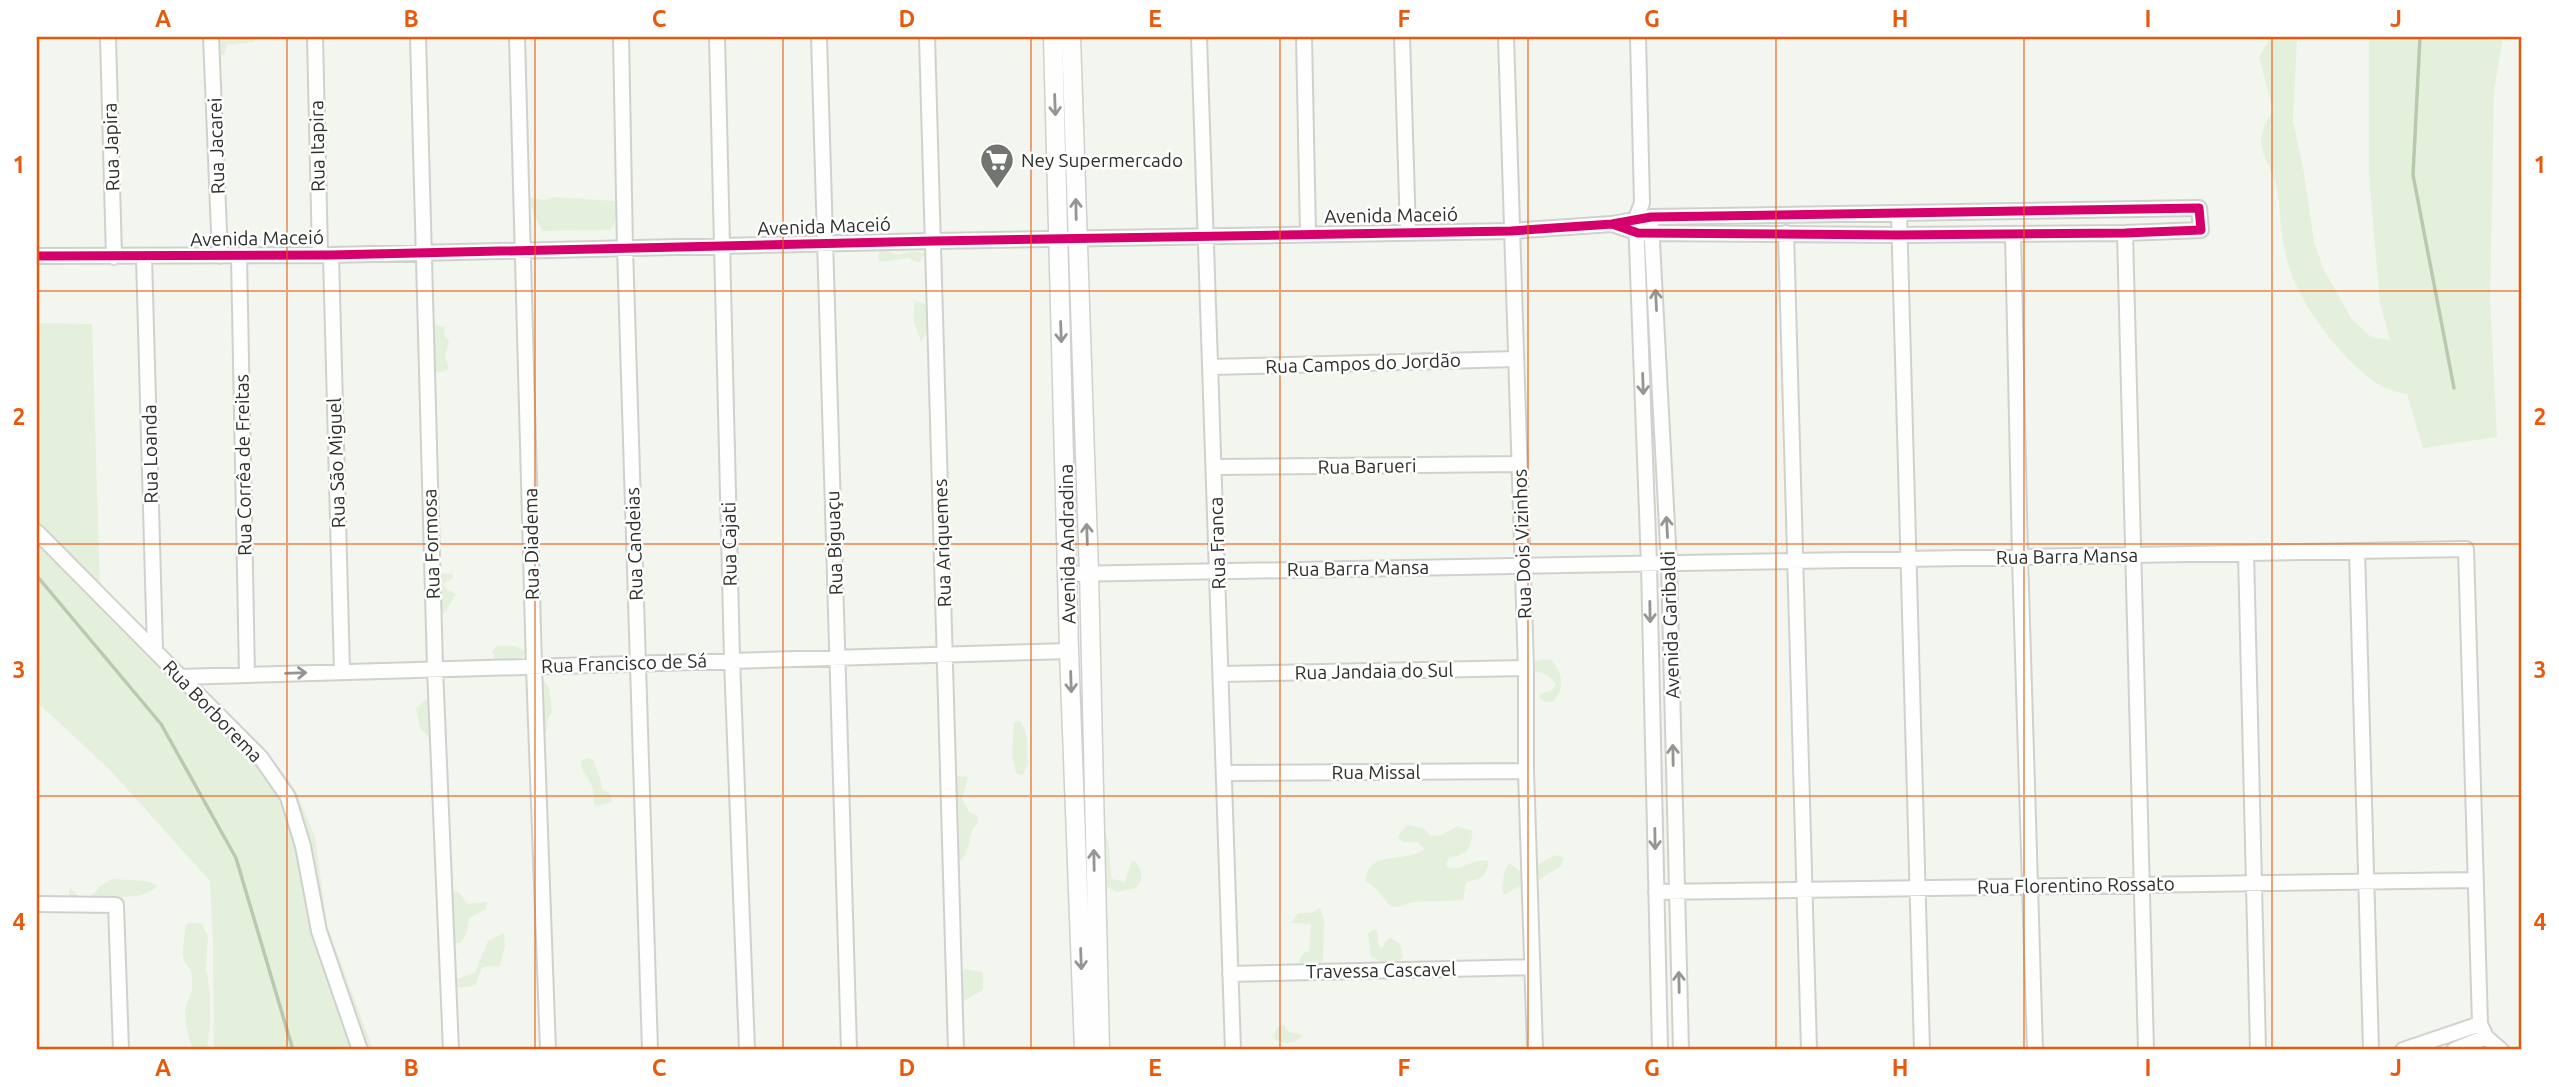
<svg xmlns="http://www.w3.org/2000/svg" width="2559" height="1087" viewBox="0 0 2559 1087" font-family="Ubuntu,sans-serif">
<rect width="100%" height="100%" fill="#f2f6ef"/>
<path fill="#e4f0dc" d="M216 37H257L254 42 227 45 224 55H220Z
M2267 37H2297L2293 121 2303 167 2314 241 2323 268 2351 318 2371 337 2390 340 2380 303 2369 176V37H2503L2494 91 2490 299 2497 437 2423 448 2407 394C2399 392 2389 390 2381 386 2344 363 2300 306 2288 264 2281 240 2281 219 2278 195 2273 155 2246 154 2273 110L2259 57 2268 42Z
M554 197 615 201C619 208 616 224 610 230L542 231 531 207 530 198 545 200Z
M880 249 899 255 913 251 925 253 919 263 908 258 881 262 878 259Z
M915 301 925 304C931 316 928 332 921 342L913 318Z
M37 323 92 324 100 589 264 747 295 789 315 837 327 925 373 1050H214L213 941 210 881 110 770 37 702Z
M433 324 445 327 444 335 449 341 445 355 449 369 442 372 435 371 433 367Z
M438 573 453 574V578L443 584 446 589 456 594 445 613 438 610Z
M496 646H515L525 651 521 662 497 663 492 652Z
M1543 659 1552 660C1562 674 1566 687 1553 702H1545L1539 698 1540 694 1552 690 1556 684 1548 676 1534 670 1532 662Z
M542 678 549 687 552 712 548 718 547 731 544 733 540 681Z
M430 696 432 747 430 739 420 728 416 708Z
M1018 721 1021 722C1030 736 1026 750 1028 764L1022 776 1016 773 1012 756 1014 722Z
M587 758 594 760C596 770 601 777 602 788L611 795 612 802 597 806 594 805C593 799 594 793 592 787 589 776 582 776 581 761Z
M957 776 968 777 962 799 969 812 977 816 978 823C965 835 974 849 959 862L956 858C955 849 958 840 958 830 958 813 954 796 954 779Z
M1408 825 1423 828 1431 836 1442 835 1457 826 1473 831C1469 850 1470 853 1449 858L1446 864 1448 868C1463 871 1473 858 1487 861L1489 864 1483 877 1466 883 1463 900C1446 902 1428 900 1409 903 1404 904 1399 908 1393 907 1385 905 1380 887 1366 882 1366 848 1408 864 1424 849L1418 842H1404L1398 838 1402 830Z
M1102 827C1113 843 1108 861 1112 879L1125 882 1131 862 1134 860C1143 870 1144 878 1136 888L1117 892 1102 884Z
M1555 855 1564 858 1561 866 1537 881 1535 878 1539 864Z
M1510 863 1521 873 1523 870 1524 884 1504 895 1502 888C1504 880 1503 867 1510 863Z
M112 879 147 881 158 886C143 898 133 896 114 897 99 898 84 899 68 898L70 888 81 898H90L99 887Z
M455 891 461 894 467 904 487 902 486 909 469 918 467 933 461 943H453C451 927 453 912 450 896Z
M1320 908 1324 920 1323 960 1317 966 1304 967 1299 961 1302 954 1309 951 1311 924 1291 923 1298 913H1310Z
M189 923H201L208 936 206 967 210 994V1023L207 1050 192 1047C188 1036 182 1014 187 1003 192 990 193 992 192 977 192 968 185 966 183 957 182 954 185 930 186 925Z
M1373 929 1377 931 1379 946 1382 948 1387 939 1391 938 1400 944 1403 957 1398 963 1387 966 1371 956 1368 934Z
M504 933 505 945 500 966 482 967 476 984 469 987H457V979L475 972 488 941Z
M966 969 983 972V990L960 1003 959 973Z
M1282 1025 1285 1026 1289 1032 1303 1035C1295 1045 1281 1045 1272 1037L1278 1027Z"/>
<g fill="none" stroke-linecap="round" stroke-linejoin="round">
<path stroke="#b9c9af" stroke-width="3.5" d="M2420 37 2413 175 2454 388
M37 576 161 724 236 858 293 1050"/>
<g stroke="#cfd2cc" stroke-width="18">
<path id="minor" d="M108 37 114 257
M211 37 220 256
M315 37 320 255
M418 37 435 668 451 1050
M517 37 534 667 548 1050
M621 37 625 248 650 1050
M717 37 732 660 747 1050
M819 37 849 1050
M927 37 956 1050
M1199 37 1233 1050
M1304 37 1308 234
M1402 37 1408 232
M1506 37 1526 668V771L1535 1050
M1638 37 1642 203 1636 218 1649 565 1660 1050
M1899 213 1922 1050
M1651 223 1669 564 1681 1050
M1786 233 1809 1050
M2125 233 2146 1050
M2013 234 2020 557 2035 1050
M331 255 342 671
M37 256 331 255 933 241 1511 231 1612 224 1651 217 2199 208 2201 230 2125 233 1898 235 1638 233 1612 224
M239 256 247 674
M144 257 155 651
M1211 367 1516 359
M1215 467 1519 464
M37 532 261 758 288 797 303 846 319 931 360 1050
M2357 551 2371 1050
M2246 553 2258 1050
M1068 574 2466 549 2480 1024 2486 1037 2501 1050
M1221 674 1526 668
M179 677 1069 651
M1225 773 1526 771
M1656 892 2475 880
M37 904 116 905 121 1050
M1230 974 1532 967
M2403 1050 2480 1024
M2454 1050 2486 1037"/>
</g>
<g stroke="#cfd2cc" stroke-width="21">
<path id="major" d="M1053 37 1069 651 1084 1050
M1071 37 1089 573 1100 1050"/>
</g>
<use href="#minor" stroke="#fdfefd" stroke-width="14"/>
<use href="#major" stroke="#fdfefd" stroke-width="18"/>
<g stroke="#fff" stroke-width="13">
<path id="cycleway" d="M37 256 331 255 933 241 1511 231 1612 224 1651 217 2199 208 2201 230 2125 233 1898 235 1638 233 1612 224"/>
</g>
<use href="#cycleway" stroke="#d6006c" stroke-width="9"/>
</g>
<defs><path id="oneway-shaft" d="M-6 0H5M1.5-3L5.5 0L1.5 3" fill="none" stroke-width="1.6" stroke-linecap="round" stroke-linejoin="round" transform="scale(1.75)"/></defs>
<g stroke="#959694">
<use href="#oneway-shaft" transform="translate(1055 105) rotate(88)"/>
<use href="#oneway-shaft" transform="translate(1076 209) rotate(-91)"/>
<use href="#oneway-shaft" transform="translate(1656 300) rotate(-93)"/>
<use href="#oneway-shaft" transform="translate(1061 332) rotate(88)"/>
<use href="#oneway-shaft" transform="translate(1643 384) rotate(88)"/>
<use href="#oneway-shaft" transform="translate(1667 527) rotate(-93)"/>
<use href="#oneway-shaft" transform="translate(1087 534) rotate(-92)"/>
<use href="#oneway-shaft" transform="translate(1650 612) rotate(89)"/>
<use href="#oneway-shaft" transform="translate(296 673) rotate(-2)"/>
<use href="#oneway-shaft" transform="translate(1071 682) rotate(88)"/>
<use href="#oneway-shaft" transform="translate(1673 755) rotate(-91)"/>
<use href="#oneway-shaft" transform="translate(1655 839) rotate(89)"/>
<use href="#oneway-shaft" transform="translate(1094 860) rotate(-91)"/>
<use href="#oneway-shaft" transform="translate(1081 959) rotate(88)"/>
<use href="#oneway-shaft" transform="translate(1679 982) rotate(-91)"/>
</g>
<path fill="none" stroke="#e8590c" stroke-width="2" stroke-opacity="0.55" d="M287 37V1050M535 37V1050M783 37V1050M1031 37V1050M1280 37V1050M1528 37V1050M1776 37V1050M2024 37V1050M2272 37V1050M37 291H2522M37 544H2522M37 796H2522"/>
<defs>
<g id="supermarket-pin" transform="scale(1.75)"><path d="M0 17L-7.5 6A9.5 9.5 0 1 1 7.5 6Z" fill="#727570" stroke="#fff"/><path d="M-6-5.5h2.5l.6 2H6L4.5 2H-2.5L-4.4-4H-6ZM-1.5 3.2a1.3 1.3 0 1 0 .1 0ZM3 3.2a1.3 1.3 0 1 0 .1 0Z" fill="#fff"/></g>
</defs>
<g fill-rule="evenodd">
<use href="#supermarket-pin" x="997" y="160"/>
</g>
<g text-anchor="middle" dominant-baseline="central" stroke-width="5" stroke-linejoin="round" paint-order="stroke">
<g font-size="19" fill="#2d2f2b" stroke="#fff">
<text transform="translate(216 146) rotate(-92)">Rua Jacarei</text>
<text transform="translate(317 146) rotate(-91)">Rua Itapira</text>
<text transform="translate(111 147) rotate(-92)">Rua Japira</text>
<text transform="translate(1391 215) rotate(-1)">Avenida Maceió</text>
<text transform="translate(824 226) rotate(-2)">Avenida Maceió</text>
<text transform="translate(257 238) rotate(-1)">Avenida Maceió</text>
<text transform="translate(1363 363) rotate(-2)">Rua Campos do Jordão</text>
<text transform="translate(150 454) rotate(-91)">Rua Loanda</text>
<text transform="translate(336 463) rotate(-92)">Rua São Miguel</text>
<text transform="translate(243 465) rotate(-91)">Rua Corrêa de Freitas</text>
<text transform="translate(1367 466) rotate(-1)">Rua Barueri</text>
<text transform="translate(834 543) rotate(-92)">Rua Biguaçu</text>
<text transform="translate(942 543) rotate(-92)">Rua Ariquemes</text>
<text transform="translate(1217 543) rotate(-92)">Rua Franca</text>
<text transform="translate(431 544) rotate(-92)">Rua Formosa</text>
<text transform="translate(531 544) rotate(-91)">Rua Diadema</text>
<text transform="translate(634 544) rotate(-92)">Rua Candeias</text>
<text transform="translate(729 544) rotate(-91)">Rua Cajati</text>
<text transform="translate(1067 544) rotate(-91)">Avenida Andradina</text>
<text transform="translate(1522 544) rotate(-92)">Rua Dois Vizinhos</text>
<text transform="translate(2067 556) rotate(-1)">Rua Barra Mansa</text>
<text transform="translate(1358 568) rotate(-1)">Rua Barra Mansa</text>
<text transform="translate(1670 625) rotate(-92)">Avenida Garibaldi</text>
<text transform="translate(624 663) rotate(-2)">Rua Francisco de Sá</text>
<text transform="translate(1374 671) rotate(-1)">Rua Jandaia do Sul</text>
<text transform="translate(213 711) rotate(46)">Rua Borborema</text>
<text x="1376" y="772">Rua Missal</text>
<text transform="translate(2076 885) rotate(-1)">Rua Florentino Rossato</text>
<text transform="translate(1381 970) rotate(-1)">Travessa Cascavel</text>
</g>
<g font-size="19" fill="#2d2f2b" stroke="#fff" text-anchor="start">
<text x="1021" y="160">Ney Supermercado</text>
</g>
</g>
<rect width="2559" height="1087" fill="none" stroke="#ffffff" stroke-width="77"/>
<rect x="38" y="38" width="2482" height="1010" fill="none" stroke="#e8590c" stroke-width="2.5"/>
<g font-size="23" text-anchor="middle" font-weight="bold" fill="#e8590c">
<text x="163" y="27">A</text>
<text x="411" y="27">B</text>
<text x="659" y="27">C</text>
<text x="907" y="27">D</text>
<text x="1155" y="27">E</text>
<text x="1404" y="27">F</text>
<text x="1652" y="27">G</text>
<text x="1900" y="27">H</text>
<text x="2148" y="27">I</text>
<text x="2396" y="27">J</text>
<text x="19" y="173">1</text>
<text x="2540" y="173">1</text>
<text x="19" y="425">2</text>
<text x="2540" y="425">2</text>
<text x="19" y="678">3</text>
<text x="2540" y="678">3</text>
<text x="19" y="930">4</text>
<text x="2540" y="930">4</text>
<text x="163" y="1076">A</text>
<text x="411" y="1076">B</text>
<text x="659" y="1076">C</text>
<text x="907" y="1076">D</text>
<text x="1155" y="1076">E</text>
<text x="1404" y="1076">F</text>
<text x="1652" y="1076">G</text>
<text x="1900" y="1076">H</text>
<text x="2148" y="1076">I</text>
<text x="2396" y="1076">J</text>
</g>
</svg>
